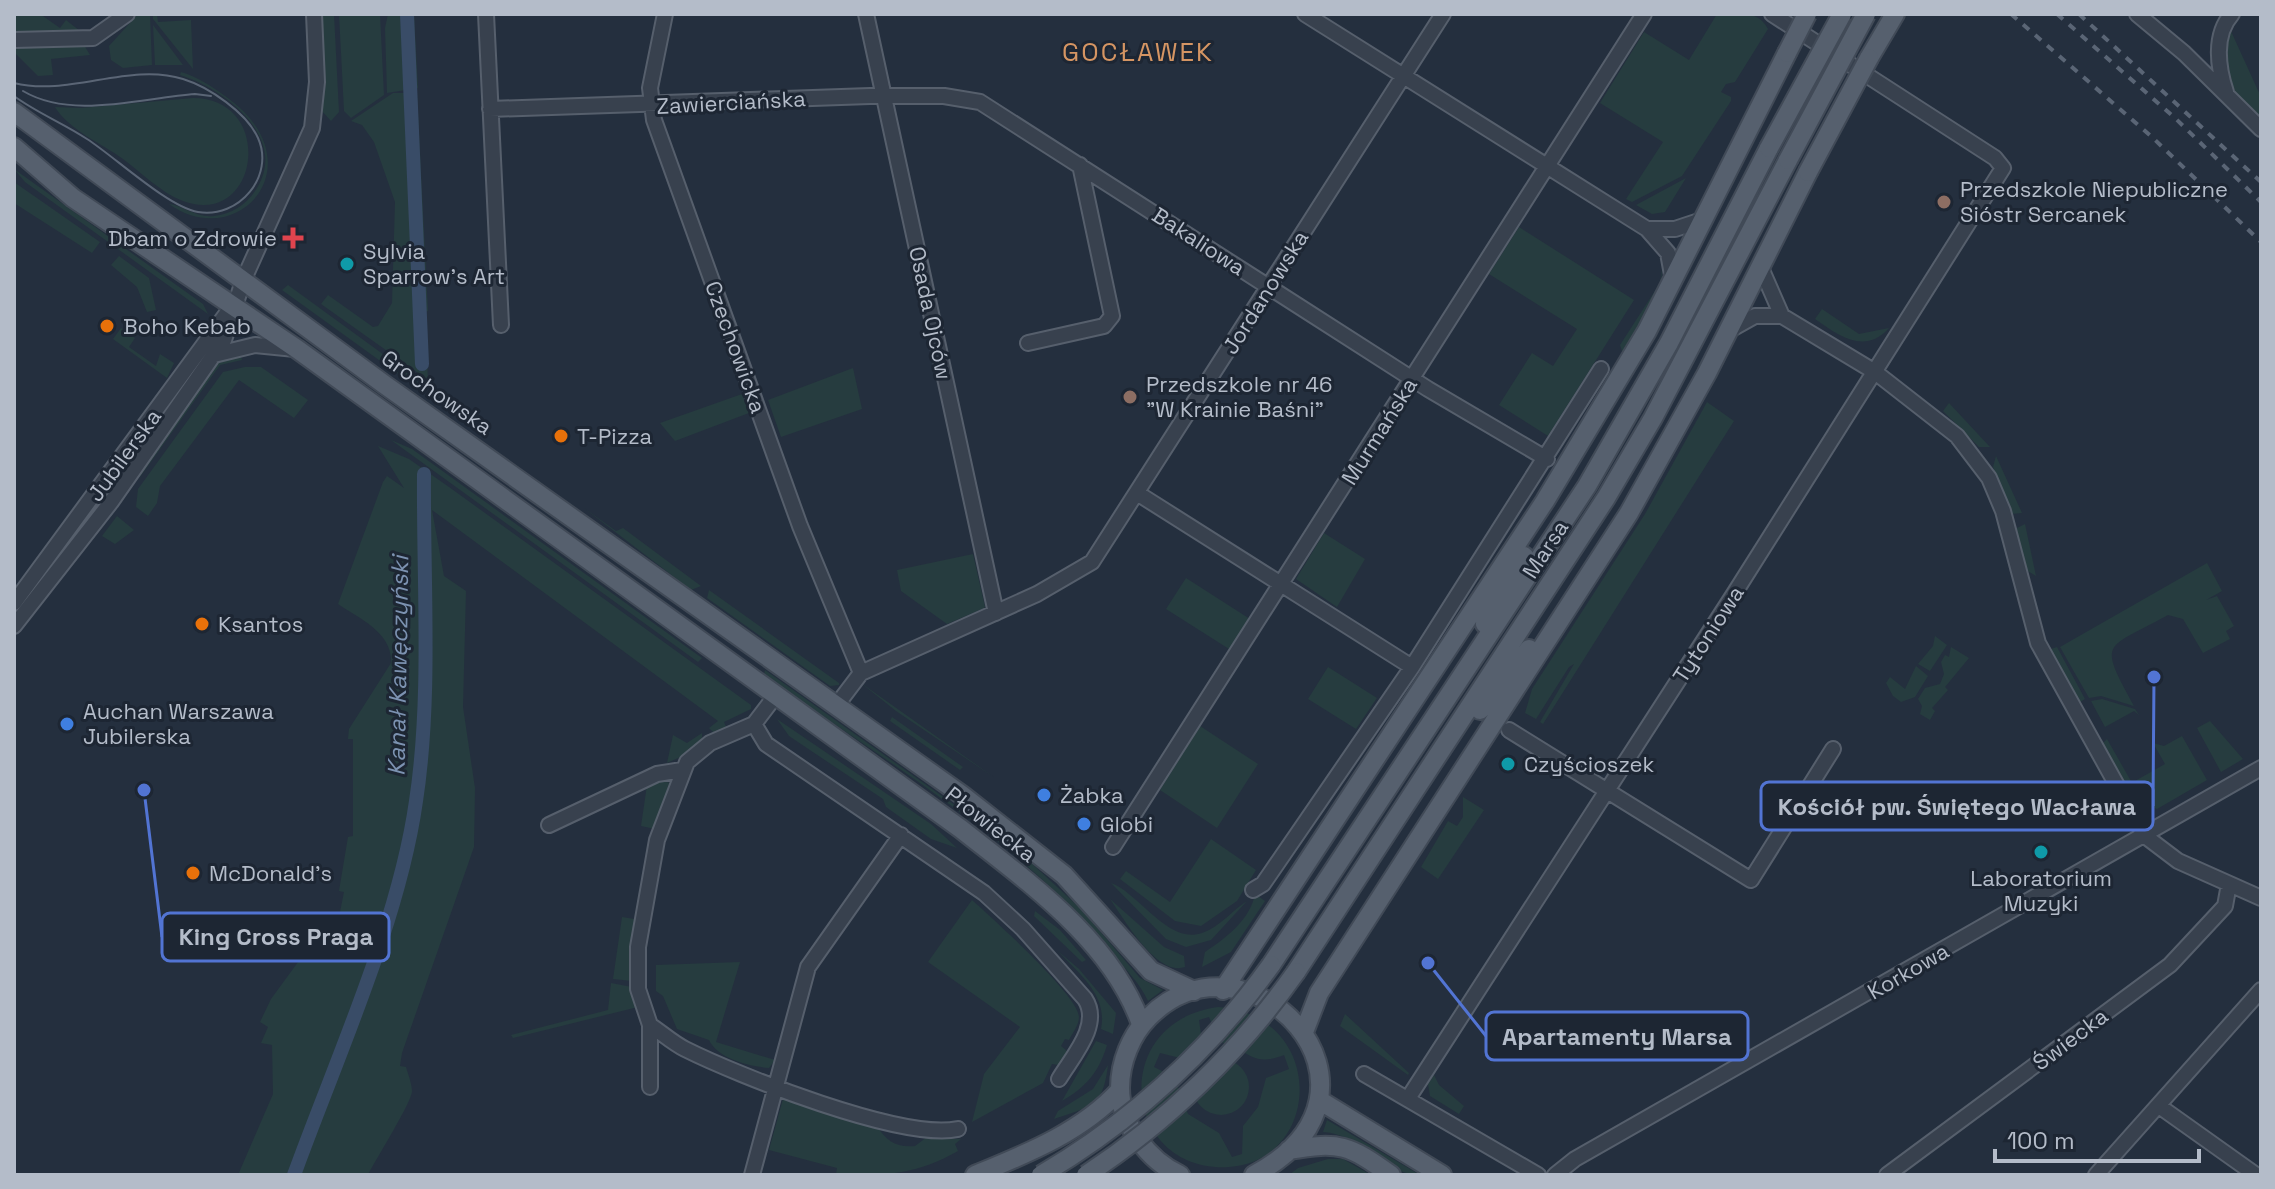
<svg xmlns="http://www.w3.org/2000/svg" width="2275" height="1189" viewBox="0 0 2275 1189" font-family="'Space Grotesk',sans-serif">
<rect width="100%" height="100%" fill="#242f3e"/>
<path fill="#263c3f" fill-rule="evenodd" d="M14 14H40L60 28 66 20 80 31 14 32Z
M138 14H150L152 65 123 68 111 60 109 46Z
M153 14H157L158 22 191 20 193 69 153 19Z
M322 14H334L339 112 331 121 321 110 324 79Z
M339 14H380L384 95 351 118 344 111Z
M388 14H414L418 88 387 93 385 28Z
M1717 14C1737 14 1758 9 1768 29L1735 82 1726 84 1721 92 1731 97V101L1682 176 1632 202 1626 199 1663 142 1600 103 1644 32 1689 60Z
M153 25 183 65H155Z
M2230 29 2261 97V116C2230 97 2216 63 2230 29Z
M84 45 90 55 51 59 53 75 38 76 14 52V47Z
M181 72C198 77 211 86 225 96 319 162 239 254 169 204 182 205 196 218 214 216 231 214 246 205 255 191 291 139 225 89 180 75Z
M393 93H417L428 311 425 312 428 380 321 304 328 295 373 327 378 326 392 303 395 202 374 142 362 125 351 121Z
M193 98C276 98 260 229 183 201 161 193 141 172 123 159 101 143 69 130 55 107L81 108Z
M14 169 203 304 208 314 25 182Z
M1686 178 1665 212 1652 214 1636 205Z
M14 182 100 242 92 253 14 203Z
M1519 227 1634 300 1548 436 1499 405 1532 353 1553 366 1577 329 1489 274Z
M119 256 149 278 156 310 147 312 137 287 111 265Z
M1663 262 1661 283 1623 354 1620 345 1660 283Z
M288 285 413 376 421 386 419 389 570 498 282 290Z
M1822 309 1859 334 1889 328C1865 355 1839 336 1815 319Z
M121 328 135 338 129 347 156 366 160 354 174 363 167 378 113 339Z
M240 352 242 360 220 365 140 477 136 475 216 364Z
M245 367H261L308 400 294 418 239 380 160 486 157 503 148 516 136 507 138 489 223 372Z
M853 368 862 409 781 437 768 400Z
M742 394 749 413 675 441 660 423Z
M1707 402 1734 421 1543 724 1540 722 1574 664 1569 667 1536 719 1525 713 1532 689 1645 514Z
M1949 403 1990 447H1979L1943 411Z
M391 440 412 449 702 658 698 662Z
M378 446 409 459 449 487 751 705V709L724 722 727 729 715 734 709 728 718 721 432 510 444 576 466 591 463 707 475 788 474 847 402 1053 400 1066 406 1067C408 1074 412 1084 412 1091 412 1102 376 1159 368 1175H238L273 1094 272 1045 261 1043 268 1027 260 1022 271 999 334 913 340 912 344 892 339 891 348 837 353 836V739H348L349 729 391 663C393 633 360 619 338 604L383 482 387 476 404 488Z
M1996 456 2022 513 2011 514 1993 467Z
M584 508 616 531 623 528 701 586 691 590Z
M117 516 134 530 115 544 102 536Z
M2025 524 2036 576 2026 570 2015 529Z
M1324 533 1365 559 1337 607 1296 579Z
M973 554 985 607 982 609 947 624 901 591 897 570Z
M2207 563 2222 591 2206 600 2217 596 2234 626 2226 631 2230 639 2203 653 2183 619 2168 615C2105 650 2097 639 2134 706L2101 696 2089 698 2060 647Z
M1186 578 1250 619 1229 649 1166 609Z
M709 590 839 683V685L830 686 707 598Z
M1935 636 1947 645 1930 671 1918 664 1933 646Z
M1951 647 1969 658 1945 687 1948 690 1932 708 1935 711 1930 720 1920 714 1922 706 1918 699 1925 688 1940 684 1944 674 1941 662 1945 655 1949 657Z
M2057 647 2085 699 2077 704 2048 650Z
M1916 666 1928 676 1915 697 1901 702 1893 696 1886 683 1890 677 1905 689Z
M1328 667 1377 698 1356 729 1308 699Z
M765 670 1015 848 1080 908 1140 978 1163 990 1148 1001C1140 983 1124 968 1112 953 1018 837 883 761 764 675Z
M861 683 995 778 896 711Z
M2102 699 2135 709 2139 715 2134 711 2105 727 2091 701Z
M892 717 963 767 960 770 890 721Z
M777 719 931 824 957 848 931 839 886 807 883 799 789 736Z
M2210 721 2243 759 2221 772 2197 728Z
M1200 726 1258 764 1217 828 1160 790Z
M702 733V739L687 754 667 763 673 735 687 743Z
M2182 736 2207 780 2157 809 2149 806 2135 781 2165 764 2153 743 2164 746Z
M2107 739 2140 797 2134 800 2101 745Z
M659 780 670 783V789L655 829 641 826 647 785Z
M1463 797 1484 810 1438 879 1421 867 1448 821 1457 826 1463 817Z
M1211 839 1256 870 1237 901 1201 926 1175 921 1120 879 1126 871 1170 902Z
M1111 883C1139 893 1168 945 1202 933 1220 927 1235 908 1247 901L1211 940 1186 947 1166 939Z
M1255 894 1265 901 1231 952 1202 967 1205 952C1226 938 1250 920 1255 894Z
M1110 899 1164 947 1184 956 1185 967C1157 977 1124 919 1110 899Z
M972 900C991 917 1079 996 1079 1017 1079 1025 1072 1034 1069 1040L1065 1039 1061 1046 1067 1051 1059 1065 1052 1064 1043 1083 972 1122 984 1074 1020 1027 928 962Z
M1035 911 1060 930 1086 960 1082 962 1034 916Z
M622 917 634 919 632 981 613 979Z
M1058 951 1079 969 1116 1013 1113 1034 1101 1029C1108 995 1079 974 1058 951Z
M740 962 716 1042 775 1060 769 1068C749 1066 718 1059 709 1040L677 1029 663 996 656 991V965Z
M611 983 632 987 638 1007 513 1038 511 1035 608 1010Z
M1218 1007C1328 1016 1322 1161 1229 1167 1122 1173 1107 1022 1218 1007ZM1209 1017 1220 1042C1249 1049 1251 1068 1284 1055L1289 1069 1266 1078 1258 1107 1243 1126 1242 1154 1232 1157 1219 1133 1188 1114 1174 1077 1154 1067 1160 1053 1184 1059 1202 1041 1199 1020Z
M1345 1014 1409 1073 1408 1075 1340 1026Z
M1096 1041 1107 1045C1099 1072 1086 1087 1062 1101Z
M1193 1087a28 28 0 1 1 56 0a28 28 0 1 1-56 0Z
M1108 1065C1103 1107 1092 1106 1054 1119L1058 1111 1093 1089Z
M1434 1075 1439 1085 1464 1106 1459 1114 1430 1096 1428 1084Z
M783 1099 877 1126C886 1141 897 1148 915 1146L927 1137 961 1139 955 1144 958 1151C914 1176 886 1175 836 1175L837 1168 769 1150Z
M1327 1120 1420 1175C1384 1175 1362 1134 1323 1132Z
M1328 1159H1343L1371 1175H1289L1298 1168Z"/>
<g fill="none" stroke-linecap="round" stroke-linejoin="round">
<path stroke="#394c67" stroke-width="14" d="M407 14 422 364
M294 1175C336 1059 399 922 416 801 432 696 423 581 424 474"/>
<g stroke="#565f6c" stroke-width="18">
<path id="minor" d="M486 14 501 325
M665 14 650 88 654 120 800 526 861 673
M866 14 996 613
M1305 14 1647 229 1668 253 1673 280
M2137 14 2184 53 2261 129
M14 40 93 38 127 14
M2226 92C2218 68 2213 35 2232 14
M490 109 870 96H944L980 102 1428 389 1547 459
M1647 229H1675L1705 219
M1761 268 1782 316
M1730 330 1755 316H1782L1875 372 1957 436 1989 478 2003 511 2038 643 2145 836 2178 861 2261 898
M1028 343 1104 326 1112 316 1080 165
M214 355 255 345 295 349
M1137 493 1412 667
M14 603 230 309
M14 626 111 502 224 340 243 281 312 128 317 82 314 14
M836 706 861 673 1037 594 1092 562 1443 14
M754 724 766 744 984 893 1023 929 1085 999C1102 1025 1072 1057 1059 1079
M1509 730 1751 880 1833 749
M549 825 657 774 682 770
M1113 847 1644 14
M1253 890 1263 884 1412 667 1601 369
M650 1025C662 1033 673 1043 685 1049 739 1076 903 1141 958 1129
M1364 1074 1538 1175
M650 1087V1025L638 989V947L657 840 687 762 710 743 754 724 776 695
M1409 1097 1734 594 2003 168 1995 158 1772 14
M2159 1106 2256 1175
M752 1175 808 967 901 835
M1555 1175 1575 1159 2261 768
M1887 1175 2170 965 2225 906 2229 884
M2096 1175 2261 990"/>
</g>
<g stroke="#414a57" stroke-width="22">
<path id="major" d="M1869 58 1895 14
M14 112 385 385 962 795 1064 875 1151 971 1194 991
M14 147 73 198 297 349 961 829C1028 882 1112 941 1141 1024
M1485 624 1524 556
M1480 710 1504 685 1529 649
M1271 965 1587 486 1669 343 1769 148
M1296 972 1606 498 1653 418 1788 160
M1223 990 1545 501 1647 331 1787 53
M1304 1032 1319 993 1629 513 1707 373 1808 172
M1319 1100 1442 1175
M1289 1150C1340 1141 1349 1145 1391 1175
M975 1175C1026 1154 1082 1132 1120 1090
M1180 1175C1149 1161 1120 1124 1120 1088 1120 1062 1131 1035 1149 1017 1248 918 1413 1090 1254 1175"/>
</g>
<use href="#minor" stroke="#38414e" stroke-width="14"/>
<use href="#major" stroke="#56606e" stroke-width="18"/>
<path stroke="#5a6575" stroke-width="2" d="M14 83C69 97 129 62 183 79 209 87 247 113 258 138 275 176 239 219 198 212 168 207 115 157 87 139 63 123 37 113 14 96
M23 91C72 120 141 98 195 94L211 96"/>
<path stroke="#5a6575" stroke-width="4" stroke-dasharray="8 8" stroke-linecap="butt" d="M2011 14 2152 137 2261 242
M2057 14 2175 118 2261 202
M2079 14 2261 182"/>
<g stroke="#414a57" stroke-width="22" stroke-linecap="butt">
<path id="major-bridge" d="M1787 53 1807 14
M1769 148 1842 14
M1788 160 1866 14
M1808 172 1869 58
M1041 1175C1131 1122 1210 1050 1271 965
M1086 1175C1167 1122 1240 1051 1296 972"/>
</g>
<use href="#major-bridge" stroke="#56606e" stroke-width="18"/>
</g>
<g fill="#8d6e63" stroke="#1d2633" stroke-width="3">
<circle cx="1944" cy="202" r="8"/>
<circle cx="1130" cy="397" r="8"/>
</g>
<path fill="#e0444e" stroke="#1d2633" stroke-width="3" d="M289 226h8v8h8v8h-8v8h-8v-8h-8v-8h8z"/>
<g fill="#0f9aa8" stroke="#1d2633" stroke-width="3">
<circle cx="347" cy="264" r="8"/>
<circle cx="1508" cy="764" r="8"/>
<circle cx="2041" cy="852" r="8"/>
</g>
<g fill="#e8710a" stroke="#1d2633" stroke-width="3">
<circle cx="107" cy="326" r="8"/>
<circle cx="561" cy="436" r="8"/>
<circle cx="202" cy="624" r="8"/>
<circle cx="193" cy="873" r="8"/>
</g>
<g fill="#3f7fe0" stroke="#1d2633" stroke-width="3">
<circle cx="67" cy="724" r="8"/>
<circle cx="1044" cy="795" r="8"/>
<circle cx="1084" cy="824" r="8"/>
</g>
<g text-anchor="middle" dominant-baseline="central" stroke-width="6" stroke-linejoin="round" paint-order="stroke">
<g font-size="22" fill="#b4bcc9" stroke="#1d2633">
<text transform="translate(731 102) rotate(-3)">Zawierciańska</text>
<text transform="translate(1199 241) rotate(33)">Bakaliowa</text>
<text transform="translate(1265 292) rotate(-58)">Jordanowska</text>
<text transform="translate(931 313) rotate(78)">Osada Ojców</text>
<text transform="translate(736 347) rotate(70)">Czechowicka</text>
<text transform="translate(437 392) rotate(35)">Grochowska</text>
<text transform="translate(1379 431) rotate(-58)">Murmańska</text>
<text transform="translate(124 455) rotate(-54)">Jubilerska</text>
<text transform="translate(1545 549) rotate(-57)">Marsa</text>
<text transform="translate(1708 634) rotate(-57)">Tytoniowa</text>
<text transform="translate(991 824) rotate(38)">Płowiecka</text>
<text transform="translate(1908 971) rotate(-30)">Korkowa</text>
<text transform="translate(2070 1039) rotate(-37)">Świecka</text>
</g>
<g font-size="22" fill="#b4bcc9" stroke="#1d2633" text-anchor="start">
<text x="1960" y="189">Przedszkole Niepubliczne<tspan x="1960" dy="25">Sióstr Sercanek</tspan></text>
<text x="277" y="238" text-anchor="end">Dbam o Zdrowie</text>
<text x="363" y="251">Sylvia<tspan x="363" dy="25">Sparrow's Art</tspan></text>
<text x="123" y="326">Boho Kebab</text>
<text x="1146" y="384">Przedszkole nr 46<tspan x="1146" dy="25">"W Krainie Baśni"</tspan></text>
<text x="577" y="436">T-Pizza</text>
<text x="218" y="624">Ksantos</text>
<text x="83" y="711">Auchan Warszawa<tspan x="83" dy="25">Jubilerska</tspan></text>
<text x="1524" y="764">Czyścioszek</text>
<text x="1060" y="795">Żabka</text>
<text x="1100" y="824">Globi</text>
<text x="209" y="873">McDonald's</text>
<text x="2041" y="878" text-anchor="middle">Laboratorium<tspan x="2041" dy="25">Muzyki</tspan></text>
</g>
<g font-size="24" font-style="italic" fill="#7c92b1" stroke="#1d2633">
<text transform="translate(398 666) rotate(-89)">Kanał Kawęczyński</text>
</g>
<g font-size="26" letter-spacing="2" fill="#d59563" stroke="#1d2633">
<text x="1138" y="52">GOCŁAWEK</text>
</g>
</g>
<path fill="none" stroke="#5274d3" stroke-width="3" d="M2154 677L2153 806M144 790L162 937M1428 963L1486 1036"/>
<g fill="#5274d3" stroke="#1d2633" stroke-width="3">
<circle cx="2154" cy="677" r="8"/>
<circle cx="144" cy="790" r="8"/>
<circle cx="1428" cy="963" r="8"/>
</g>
<g fill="#1d2633" stroke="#5274d3" stroke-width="3">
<rect x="1761" y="782" width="392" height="48" rx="8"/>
<rect x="162" y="913" width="227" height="48" rx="8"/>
<rect x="1486" y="1012" width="262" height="48" rx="8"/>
</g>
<g font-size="24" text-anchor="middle" font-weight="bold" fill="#b4bcc9">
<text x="1957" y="815">Kościół pw. Świętego Wacława</text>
<text x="276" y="945">King Cross Praga</text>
<text x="1617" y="1045">Apartamenty Marsa</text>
</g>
<rect width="2275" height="1189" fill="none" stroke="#b4bcc9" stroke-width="32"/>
<path d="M1995 1149v12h204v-12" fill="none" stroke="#b4bcc9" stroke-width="4"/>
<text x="2007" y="1149" font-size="24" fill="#b4bcc9" stroke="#1d2633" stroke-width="6" paint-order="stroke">100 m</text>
</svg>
